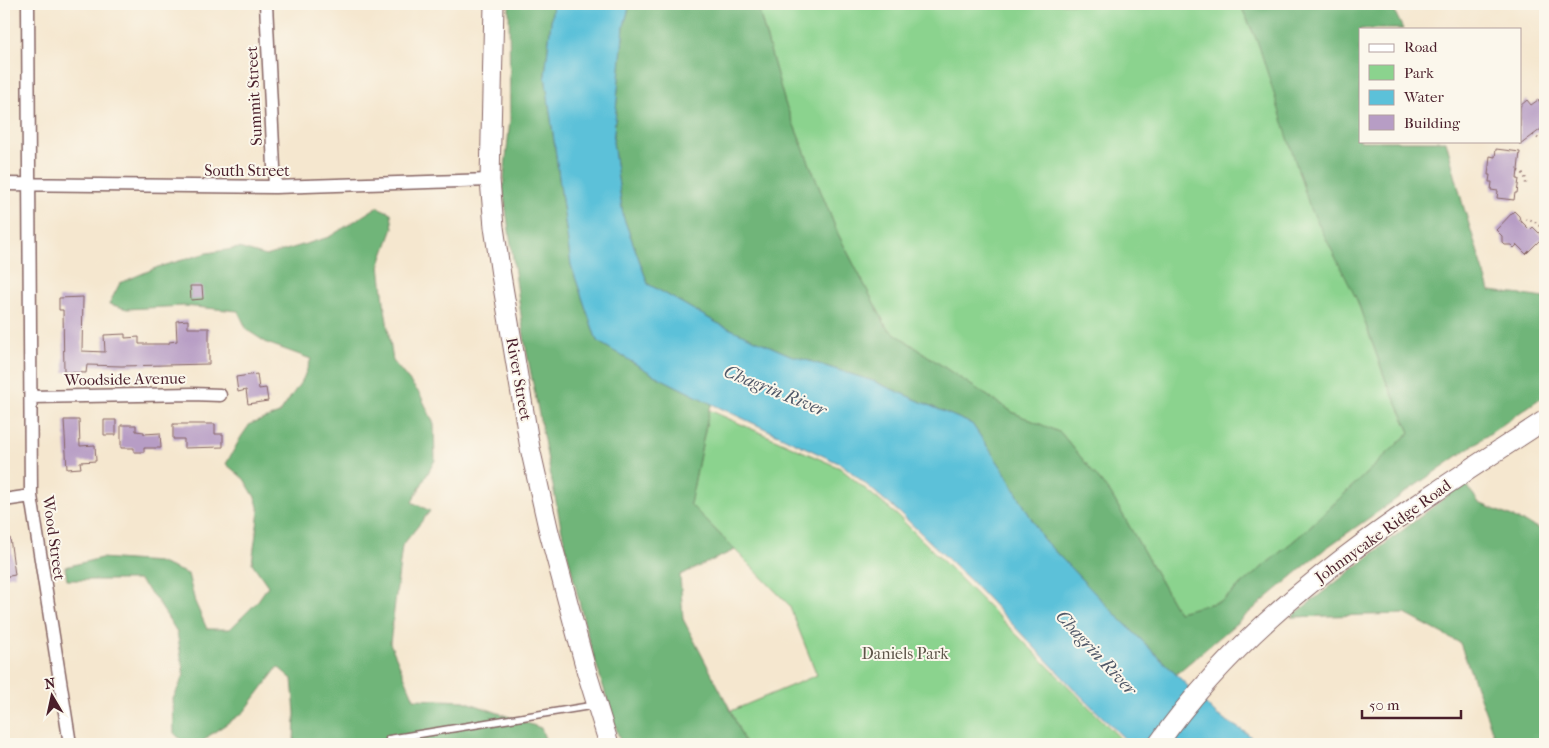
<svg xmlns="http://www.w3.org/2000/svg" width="1549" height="748" viewBox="0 0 1549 748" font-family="'IM FELL French Canon',serif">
<rect width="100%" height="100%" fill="#fbf7ec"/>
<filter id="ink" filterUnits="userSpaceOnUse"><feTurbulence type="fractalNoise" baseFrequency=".02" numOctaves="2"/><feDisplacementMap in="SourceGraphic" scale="10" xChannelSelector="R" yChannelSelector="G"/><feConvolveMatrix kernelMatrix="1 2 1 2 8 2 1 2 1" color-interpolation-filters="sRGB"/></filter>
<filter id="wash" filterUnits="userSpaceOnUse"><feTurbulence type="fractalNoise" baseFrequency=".0096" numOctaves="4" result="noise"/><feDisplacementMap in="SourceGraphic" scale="20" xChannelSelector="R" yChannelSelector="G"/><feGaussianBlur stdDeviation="1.12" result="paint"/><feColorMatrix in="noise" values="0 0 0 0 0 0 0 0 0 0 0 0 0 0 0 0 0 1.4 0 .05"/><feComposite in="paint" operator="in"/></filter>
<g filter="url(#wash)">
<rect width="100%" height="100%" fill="#f5e7cf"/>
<path fill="#8bd38e" stroke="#6a795c" d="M757 4H1240L1258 43 1357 300 1386 381 1410 432 1303 533 1222 601 1178 612 1111 494 1061 433 1014 413 957 376 887 328 838 234 785 103Z
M709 410 840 468 898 516 1126 744H745L731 711 817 675 789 605 690 504Z"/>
<path fill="#70b579" stroke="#5d6a52" d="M509 4H553L545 75 571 265 597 341 654 375 712 404 709 410 690 504 735 550 680 575 683 619 731 711 745 744H621L587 634 561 527 525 343 503 188 510 120Z
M630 4H757L785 103 838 234 887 328 957 376 1014 413 1061 433 1111 494 1178 612 1222 601 1303 533 1410 432 1386 381 1357 300 1309 205 1258 43 1240 4H1391L1403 29H1360V141H1446L1463 205 1490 291 1545 298V395L1326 548 1176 674 1109 608 1043 539 1004 471 972 424 873 381 790 355 717 323 648 284 623 216 613 142 624 26Z
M377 207 391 213 393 228 380 264 384 302 393 361 420 394 434 424 435 460 412 502 430 511 402 546 390 643 414 699 464 701 541 728 547 744H294L295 713 292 679 278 667 244 712 210 735 200 744H185L174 733 173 699 184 675 177 632 156 599 139 580H67L65 567 101 558 158 562 188 574 195 602 207 629H230L257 602 268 586 252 563 259 511 256 499 244 479 226 464 241 437 250 424 279 414 303 379 311 359 267 343 247 330 238 311 184 306 127 309 109 304 120 283 158 267 207 253 239 248 266 256 329 237Z
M1465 482 1479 503 1545 531V744H1497L1460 643 1405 614 1291 617Z"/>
<path fill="#5cc1d9" stroke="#537082" d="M553 4H630L624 26 613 142 623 216 648 284 717 323 790 355 873 381 972 424 1004 471 1043 539 1109 608 1217 715 1248 734 1257 744H1130L1078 693 970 580 900 513 843 465 712 404 654 375 597 341 571 265 545 75Z"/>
<g id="blocks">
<path fill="#b79dc5" d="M1527 100 1531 105 1538 100 1545 108V126L1520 145V106Z
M1496 149 1520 152 1517 179H1519L1517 193H1515L1514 200 1497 198 1498 191 1491 190 1492 182H1489L1490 175H1488L1490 156 1495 157Z
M1514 211 1519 216 1520 220 1530 230 1533 227 1543 237 1526 254 1517 245 1514 248 1511 245H1505L1502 242V236L1496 230Z
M190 286H202L203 299 191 300Z
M83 297 82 351 105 352 104 335 125 334V338L139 337V344H169V342L177 341 176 321 188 320V328H209V364L121 366 87 365 86 373 64 372 63 310H59V298Z
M257 374 259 389 266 388 268 401 248 404 246 390 238 392 236 377Z
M64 420H79L80 446 95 445 96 461 80 462 81 468 67 469Z
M104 420H116V435H104Z
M173 424H215V434H223V447L184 448V439H173Z
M121 425H136V431L144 432V434L160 433 161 448H144V452H134V448H121Z
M4 538H10L15 575 4 577Z"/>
</g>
</g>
<g filter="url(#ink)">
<use href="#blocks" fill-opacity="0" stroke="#866564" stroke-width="1"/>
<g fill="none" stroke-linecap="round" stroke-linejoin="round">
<g stroke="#866564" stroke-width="9">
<path id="lane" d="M389 739 596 705"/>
</g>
<g stroke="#866564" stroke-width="15">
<path id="street" d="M28 4 31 496 70 744
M266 4 275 187
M4 184 275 187 490 180
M31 397 192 394 220 395
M4 500 31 496"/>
</g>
<g stroke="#866564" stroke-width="21">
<path id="secondary" d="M494 4 490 180 494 227 501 275 530 448 549 532 587 673 609 744
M1158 744C1256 603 1405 512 1545 420"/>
</g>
<path stroke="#866564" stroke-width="2.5" stroke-dasharray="1 4" stroke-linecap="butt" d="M1533 135 1539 139H1545
M1518 171C1526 173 1526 180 1526 187
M1521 222C1531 215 1540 225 1545 233"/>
<use href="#lane" stroke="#fff" stroke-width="6"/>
<use href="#street" stroke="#fff" stroke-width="12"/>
<use href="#secondary" stroke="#fff" stroke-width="19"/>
</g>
</g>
<g text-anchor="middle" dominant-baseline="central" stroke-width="4" stroke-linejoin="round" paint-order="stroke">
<g font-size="16" fill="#4a1f2b" stroke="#fbf7ec">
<text transform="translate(254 96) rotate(-93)">Summit Street</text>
<text x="247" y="170">South Street</text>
<text transform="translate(125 379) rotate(-1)">Woodside Avenue</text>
<text transform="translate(519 379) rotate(80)">River Street</text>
<text transform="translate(1383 531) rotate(-36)">Johnnycake Ridge Road</text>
<text transform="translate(54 538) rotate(82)">Wood Street</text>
</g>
<g font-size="16" fill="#5e5549" stroke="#fbf7ec">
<text x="905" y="653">Daniels Park</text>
</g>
<g font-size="18" font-style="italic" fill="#505868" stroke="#fbf7ec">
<text transform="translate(775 391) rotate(22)">Chagrin River</text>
<text transform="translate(1096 653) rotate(47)">Chagrin River</text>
</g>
</g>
<rect width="1549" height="748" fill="none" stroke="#fbf7ec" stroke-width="20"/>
<rect x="1359" y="28" width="162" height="115" fill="#fbf7ec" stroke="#b4a19f"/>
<rect x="1369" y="44" width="25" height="8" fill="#ffffff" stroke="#b4a19f"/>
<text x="1404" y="52" font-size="15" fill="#4a1f2b">Road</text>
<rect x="1369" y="65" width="25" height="15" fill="#8bd38e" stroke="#b4a19f"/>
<text x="1404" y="78" font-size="15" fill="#4a1f2b">Park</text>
<rect x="1369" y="90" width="25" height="15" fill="#5cc1d9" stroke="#b4a19f"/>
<text x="1404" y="102" font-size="15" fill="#4a1f2b">Water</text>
<rect x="1369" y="115" width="25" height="15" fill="#b79dc5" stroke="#b4a19f"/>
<text x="1404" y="128" font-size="15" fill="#4a1f2b">Building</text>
<g transform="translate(52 696) rotate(351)" stroke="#fbf7ec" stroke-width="4" paint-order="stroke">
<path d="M0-4L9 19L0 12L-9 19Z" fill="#4a1f2b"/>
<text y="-8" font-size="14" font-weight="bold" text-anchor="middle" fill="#4a1f2b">N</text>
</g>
<path d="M1362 710v8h99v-8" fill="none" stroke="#4a1f2b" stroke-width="2.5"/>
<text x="1369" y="710" font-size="15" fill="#4a1f2b" stroke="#fbf7ec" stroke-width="4" paint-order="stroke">50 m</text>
</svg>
